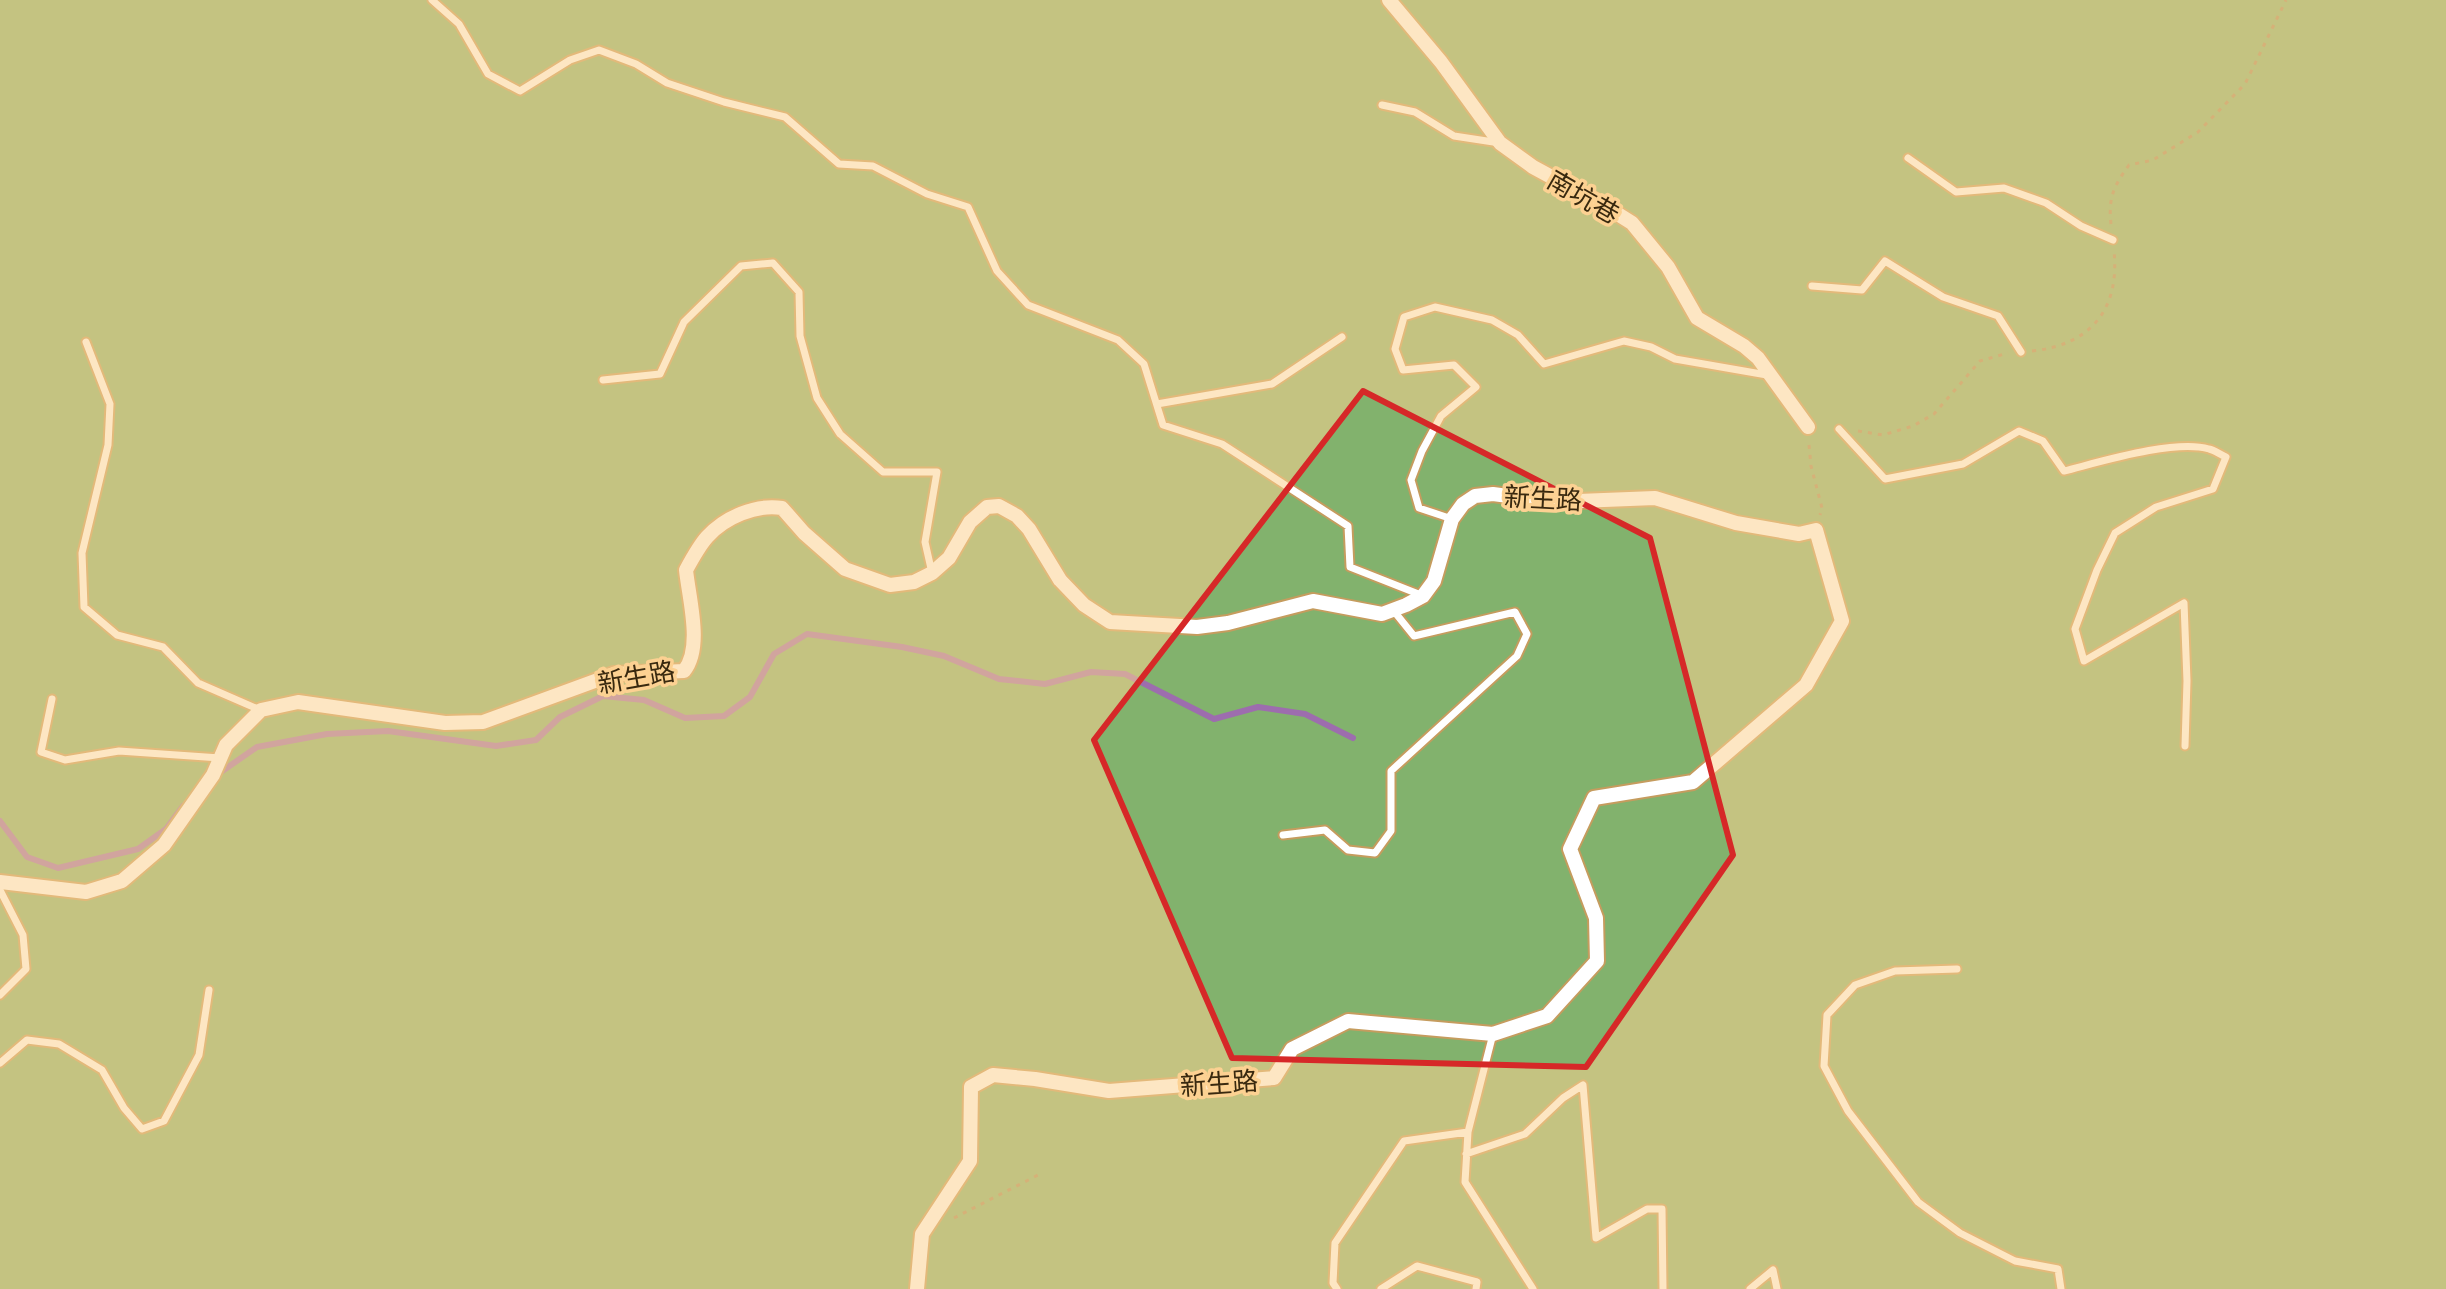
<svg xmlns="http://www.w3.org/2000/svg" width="2446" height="1289" viewBox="0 0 2446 1289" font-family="Barlow,'Noto Sans TC',sans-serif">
<rect width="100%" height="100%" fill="#fcd192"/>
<path fill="#82b26d" d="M0 0H2446V1289H0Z"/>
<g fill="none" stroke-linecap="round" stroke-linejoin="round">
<path stroke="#9d6dae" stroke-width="6" d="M218 774 257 747 327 734 388 731 496 746 536 740 560 717 603 696 644 700 685 718 724 716 750 697 774 654 807 634 902 647 944 656 999 679 1045 684 1091 672 1125 674 1214 719 1258 707 1305 714 1353 738
M0 821 27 857 58 868 138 849 166 829 183 806"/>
<g stroke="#c59c5e" stroke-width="11">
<path id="lane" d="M432 0 459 24 488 74 520 91 570 60 599 50 636 64 667 83 724 102 785 117 839 164 873 166 927 194 968 207 997 271 1028 305 1118 340 1144 364 1163 425 1222 444 1348 526 1350 567 1421 595
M1382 105 1415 112 1454 136 1500 143
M1908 158 1956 192 2004 188 2046 203 2081 226 2113 240
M1812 286 1862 290 1885 261 1943 297 1998 316 2021 352
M86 342 110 404 108 445 82 553 84 607 117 635 163 647 198 683 260 710
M603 380 660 374 684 322 741 266 773 263 799 292 800 336 817 398 840 434 883 472H937L925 542 932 573
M1157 404 1272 384 1342 337
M1839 429 1885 479 1963 464 2019 431 2043 441 2064 471C2100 462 2174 439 2209 449 2214 450 2221 455 2226 457L2213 489 2156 507 2115 533 2097 570 2075 629 2084 661 2184 603 2187 681 2185 746
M1452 519 1419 508 1411 480 1422 451 1441 416 1476 387 1454 365 1403 370 1395 349 1404 317 1435 307 1492 320 1518 335 1544 364 1624 341 1651 347 1675 359 1767 375
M52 699 41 752 65 760 119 751 220 758
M1283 835 1325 830 1348 850 1375 853 1391 831V771L1517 656 1527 634 1515 612 1414 636 1393 610
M0 890 23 935 26 969 0 995
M1957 969 1895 971 1855 985 1827 1015 1824 1066 1848 1111 1918 1202 1960 1233 2015 1261 2058 1269 2061 1289
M1493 1034 1468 1132 1465 1182 1533 1289
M0 1063 27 1040 59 1044 102 1070 124 1108 142 1129 164 1121 199 1055 209 990
M1466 1154 1525 1134 1563 1098 1583 1085 1596 1238 1647 1209H1662L1663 1289
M1337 1289 1333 1283 1335 1243 1404 1141 1468 1132
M1381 1289 1417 1266 1477 1282 1476 1289
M1750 1289 1773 1270 1777 1289"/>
</g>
<g stroke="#c59c5e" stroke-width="18">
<path id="street" d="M1389 0 1441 62 1500 143 1533 167 1605 206 1632 223 1668 267 1697 318 1744 346 1758 358 1808 427
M0 882 86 892 122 881 164 845 213 775 226 745 261 710 298 702 445 723 483 722 614 674 684 671C703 648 689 599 686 570 692 559 699 546 707 537 725 517 756 504 782 508L804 533 845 569 890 585 914 582 932 573 949 558 970 522 987 507 999 506 1017 516 1029 529 1060 580 1084 605 1110 622 1197 627 1228 623 1313 601 1382 614 1406 605 1423 596 1434 581 1452 519 1463 504 1475 496 1493 494 1553 502 1655 498 1736 523 1799 534 1816 530 1842 621 1806 685 1693 782 1594 798 1570 849 1596 918 1597 961 1547 1016 1493 1034 1348 1021 1292 1049 1274 1078 1109 1091 1035 1079 993 1075 971 1087 970 1161 922 1234 917 1289"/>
</g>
<path stroke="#a9895a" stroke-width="3" stroke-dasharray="4 6" stroke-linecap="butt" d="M2111 224C2108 197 2114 186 2129 165L2153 160 2198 132 2245 84 2286 0
M2032 351C2090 345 2120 310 2114 251
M1858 431 1883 435 1913 426 1934 414 1980 361 2008 353
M1809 445 1811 466 1822 508 1820 515
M954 1218 1040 1174"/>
<use href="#lane" stroke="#fff" stroke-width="7"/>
<use href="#street" stroke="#fff" stroke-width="14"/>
</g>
<path d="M0 0H2446V1289H0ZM1363 391 1650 538 1733 855 1586 1067 1232 1058 1094 740Z" fill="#fcd192" fill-opacity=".55" fill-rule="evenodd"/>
<path fill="none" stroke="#d62828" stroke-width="6" stroke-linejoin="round" d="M1363 391 1650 538 1733 855 1586 1067 1232 1058 1094 740Z"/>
<g text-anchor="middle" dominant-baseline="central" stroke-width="7" stroke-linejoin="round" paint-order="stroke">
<g font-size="26" fill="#39290f" stroke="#fcd192">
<text transform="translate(1584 196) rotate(30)">南坑巷</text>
<text transform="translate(1543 497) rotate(3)">新生路</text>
<text transform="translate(636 676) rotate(-10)">新生路</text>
<text transform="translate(1219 1082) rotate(-4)">新生路</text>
</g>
</g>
</svg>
